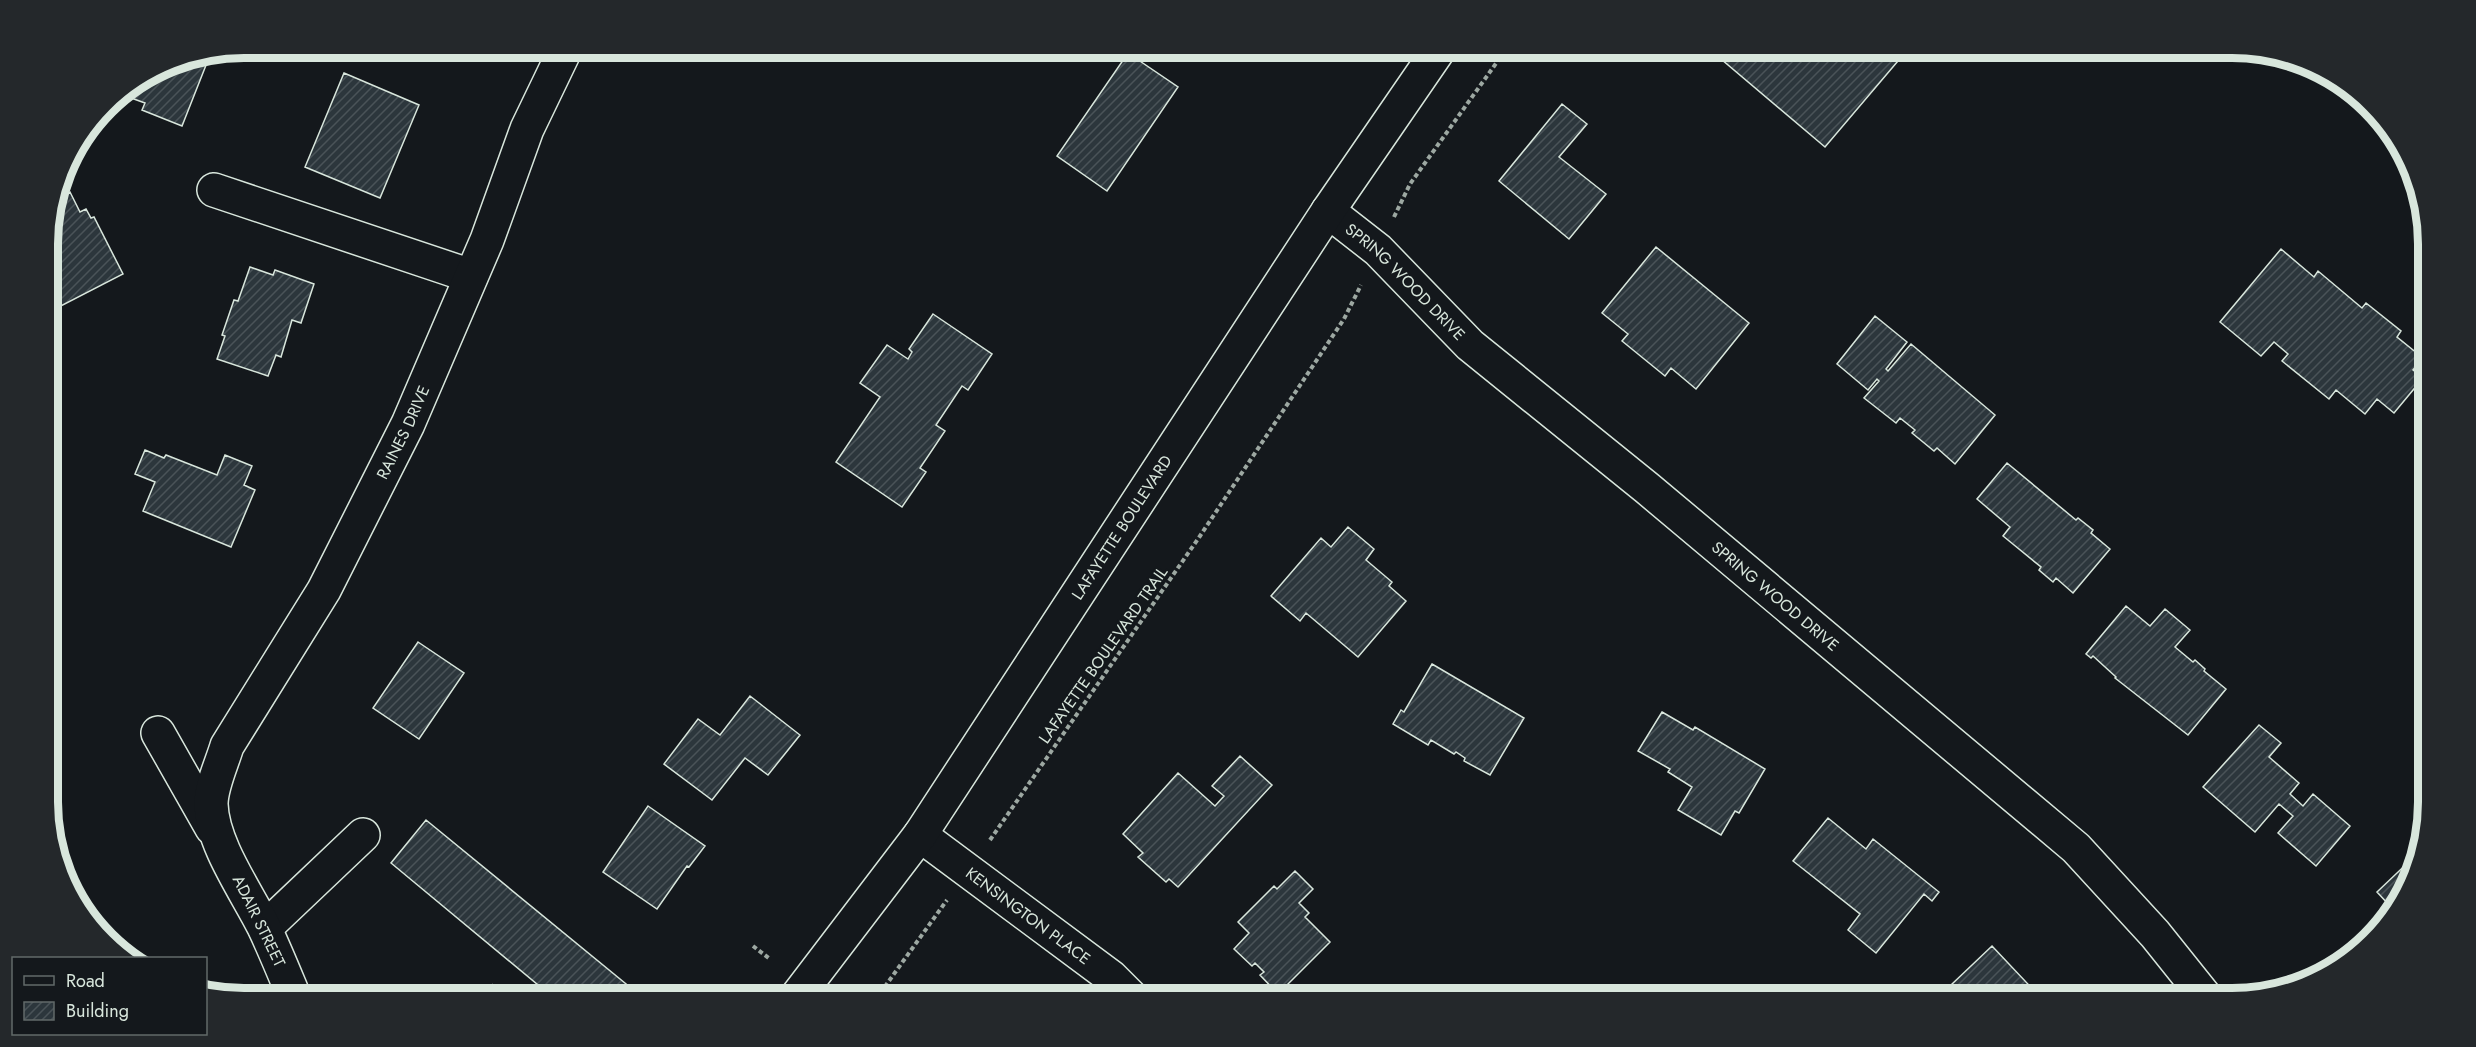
<svg xmlns="http://www.w3.org/2000/svg" width="2476" height="1047" viewBox="0 0 2476 1047" font-family="Jost,sans-serif">
<defs>
<pattern id="building-hatch" width="6" height="6" patternUnits="userSpaceOnUse" patternTransform="scale(1.5)"><rect width="6" height="6" fill="#2c363c"/><path d="M-1 1l2-2M0 6l6-6M5 7l2-2" fill="none" stroke="#4a5358"/></pattern>
</defs>
<rect width="100%" height="100%" fill="#14181c"/>
<path fill="url(#building-hatch)" stroke="#d8e6dc" stroke-width="1.5" d="M1708 48H1909L1825 147Z
M1128 53 1178 87 1107 191 1057 156Z
M210 55 182 126 142 110 145 103 120 94 170 63Z
M344 73 419 105 380 198 305 167Z
M1562 104 1587 124 1559 157 1606 194 1569 239 1499 181Z
M70 192 80 212 86 209 91 218 94 217 123 274 55 309 49 295 48 231 57 199Z
M1656 247 1749 323 1696 389 1671 368 1665 376 1622 341 1628 334 1602 313Z
M2281 249 2314 277 2318 271 2362 308 2366 303 2401 331 2397 337 2423 358 2413 370 2423 378 2394 413 2377 399 2365 414 2336 390 2329 399 2282 361 2288 354 2274 342 2261 356 2220 322Z
M250 267 273 275 275 270 314 284 301 323 292 320 281 357 276 355 268 376 217 359 225 336 222 335 234 300 238 301Z
M933 314 992 354 968 390 962 386 936 425 945 431 920 468 926 472 902 507 836 462 880 397 860 383 887 345 908 359 912 352 909 349Z
M1875 316 1907 342 1886 369 1888 371 1911 344 1995 415 1955 464 1937 448 1934 451 1912 433 1915 430 1900 418 1896 423 1864 398 1879 381 1877 379 1868 390 1837 364Z
M145 450 164 458 166 455 217 475 225 455 252 466 244 485 255 490 231 547 143 511 155 482 135 474Z
M2007 463 2076 520 2078 518 2093 530 2091 533 2110 549 2073 593 2056 578 2053 582 2039 570 2041 567 2003 536 2010 527 1977 499Z
M1348 527 1374 549 1366 560 1392 582 1389 586 1406 601 1358 657 1306 613 1300 621 1271 596 1321 538 1331 547Z
M2126 606 2150 626 2165 609 2190 630 2175 647 2193 662 2195 660 2205 669 2204 671 2226 689 2188 735 2115 678 2116 677 2093 656 2091 658 2086 654Z
M418 642 464 673 419 739 373 708Z
M1432 664 1524 718 1490 775 1464 761 1465 758 1456 752 1454 754 1431 740 1428 745 1393 724 1401 710 1404 712Z
M750 696 800 735 768 775 745 758 712 800 664 764 698 719 720 735Z
M1662 712 1693 730 1695 727 1765 769 1739 813 1735 811 1721 835 1678 810 1692 787 1668 772 1670 769 1638 751Z
M2259 725 2281 743 2269 757 2299 783 2290 794 2303 806 2313 794 2350 826 2316 866 2278 833 2293 816 2279 804 2255 832 2203 787Z
M1240 756 1272 785 1178 887 1169 879 1166 882 1138 857 1143 853 1123 834 1178 773 1215 806 1224 796 1212 786Z
M648 806 705 846 689 867 687 866 657 909 603 872Z
M1828 818 1866 849 1873 839 1939 892 1932 901 1924 894 1876 953 1848 930 1860 914 1793 861Z
M426 820 642 997 640 999H555L391 863Z
M2417 854 2413 877 2391 907 2377 892Z
M1295 871 1313 889 1299 903 1309 913 1305 917 1330 942 1278 994 1260 975 1264 972 1255 963 1252 966 1234 949 1249 933 1238 922 1274 886 1277 889Z
M1992 946 2042 999H1965L1951 985Z
M1574 988 1587 999H1566Z"/>
<g fill="none" stroke-linecap="round" stroke-linejoin="round">
<g stroke="#d8e6dc" stroke-width="36">
<g id="minor">
<path d="M214 190 471 276"/>
<path id="s1" d="M1328 211 1378 250 1470 345 1647 488 2076 848 2155 934 2207 999"/>
<path d="M158 733 212 828"/>
<path id="s2" d="M920 835 1111 977 1133 999"/>
<path d="M265 928 363 835"/>
<path id="s3" d="M295 999C285 975 275 950 264 927 246 891 212 844 211 804 211 786 222 763 227 746L324 590 408 424 487 240 527 129 566 48"/>
</g>
</g>
<g stroke="#d8e6dc" stroke-width="36">
<g id="major">
<path id="s4" d="M795 999 920 835 1328 211 1440 48"/>
</g>
</g>
<path stroke="#9da8a2" stroke-width="4" stroke-dasharray="4.5 3" stroke-linecap="butt" d="M1394 217 1410 184 1507 48
M990 840 1200 536 1344 319 1361 285
M753 946 770 959
M491 985 507 999
M876 999 947 900"/>
<use href="#minor" stroke="#14181c" stroke-width="33"/>
<use href="#major" stroke="#14181c" stroke-width="33"/>
</g>
<g text-anchor="middle" dominant-baseline="central" stroke-width="4.5" stroke-linejoin="round" paint-order="stroke">
<g font-size="16" fill="#d8e6dc" stroke="#14181c">
<text stroke="none"><textPath href="#s1" startOffset="105">SPRING WOOD DRIVE</textPath></text>
<text stroke="none"><textPath href="#s3" startOffset="634">RAINES DRIVE</textPath></text>
<text stroke="none"><textPath href="#s4" startOffset="574">LAFAYETTE BOULEVARD</textPath></text>
<text stroke="none"><textPath href="#s1" startOffset="591">SPRING WOOD DRIVE</textPath></text>
<text transform="translate(1103 655) rotate(-55)">LAFAYETTE BOULEVARD TRAIL</text>
<text stroke="none"><textPath href="#s2" startOffset="135">KENSINGTON PLACE</textPath></text>
<text transform="translate(259 921) rotate(64)">ADAIR STREET</text>
</g>
</g>
<path d="M0 0H2476V1047H0ZM244 58H2232A186 186 0 0 1 2418 244V802A186 186 0 0 1 2232 988H244A186 186 0 0 1 58 802V244A186 186 0 0 1 244 58Z" fill="#24282b" fill-rule="evenodd"/>
<path fill="none" stroke="#d8e6dc" stroke-width="8" d="M244 58H2232A186 186 0 0 1 2418 244V802A186 186 0 0 1 2232 988H244A186 186 0 0 1 58 802V244A186 186 0 0 1 244 58Z"/>
<rect x="12" y="957" width="195" height="78" fill="#14181c" stroke="#626a69" stroke-width="1.5"/>
<rect x="24" y="976" width="30" height="9" fill="#14181c" stroke="#626a69" stroke-width="1.5"/>
<text x="66" y="987" font-size="18" fill="#d8e6dc">Road</text>
<rect x="24" y="1002" width="30" height="18" fill="url(#building-hatch)" stroke="#626a69" stroke-width="1.5"/>
<text x="66" y="1017" font-size="18" fill="#d8e6dc">Building</text>
</svg>
